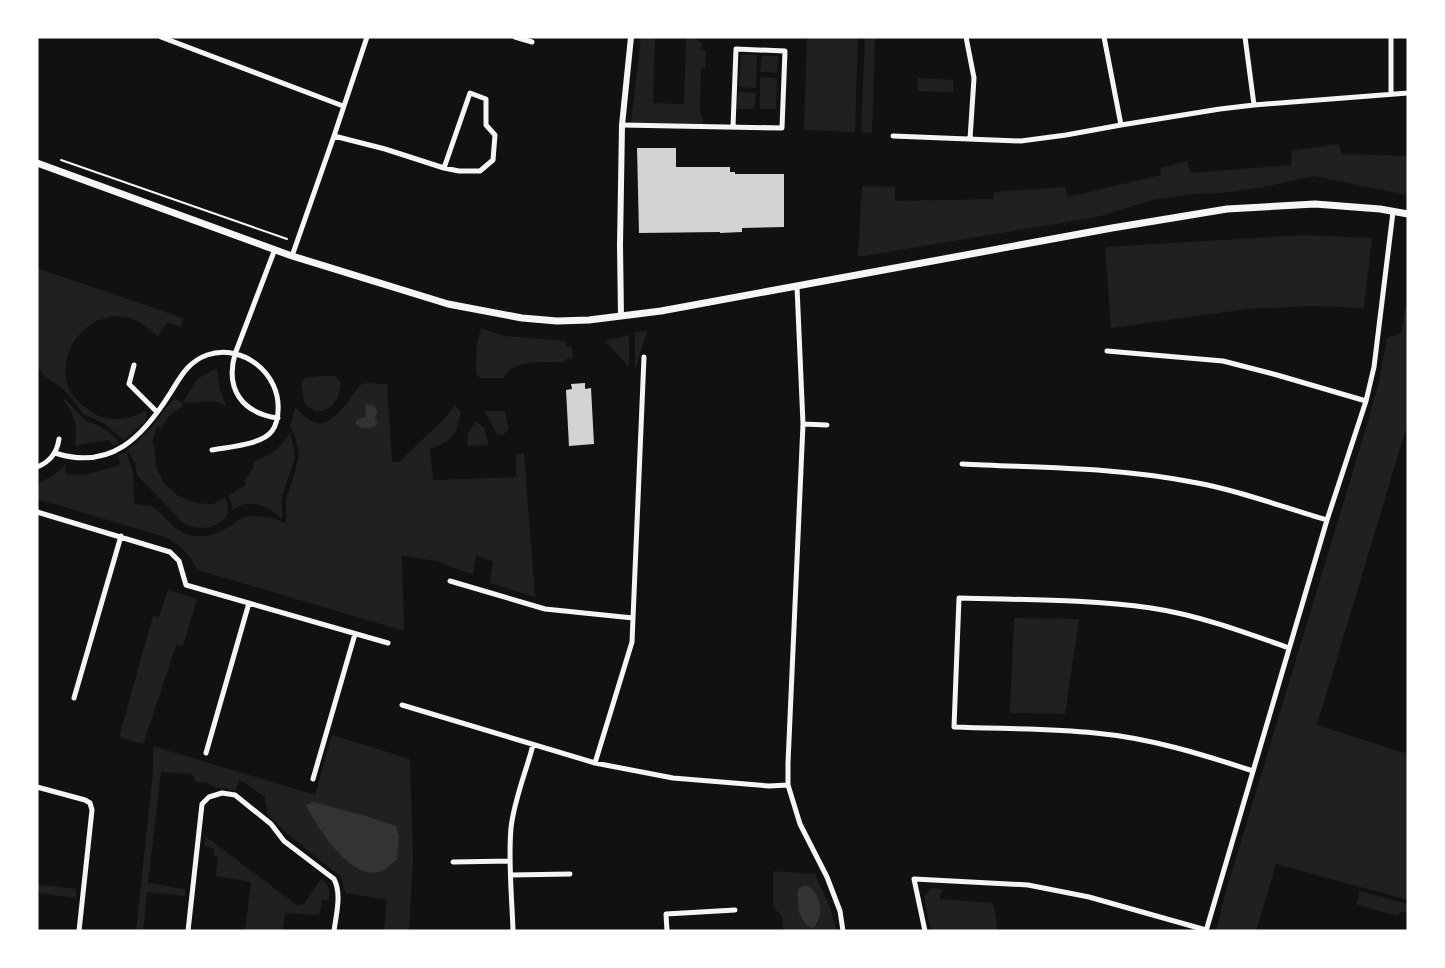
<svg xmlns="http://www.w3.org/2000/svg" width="1445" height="968" viewBox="0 0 1445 968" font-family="Ubuntu,sans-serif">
<rect width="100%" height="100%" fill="#111"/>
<path fill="#202020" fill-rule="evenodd" d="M641 37H655L653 103 684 104 686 37H695V39L703 44 700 50 706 51 705 68H701L700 112 704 124 631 123Z
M807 37H858L855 132 804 130Z
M865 37H875L872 133 861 132Z
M741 55H757L756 88 739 87Z
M762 56H778L777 73 760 72Z
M760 77 777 78 776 109H760Z
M918 78 953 80V92L918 91Z
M738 92 756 93 754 109H737Z
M1338 144 1342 154 1408 156V195L1314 176 1258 188 1221 193 1194 194 1152 200 1097 217 858 257 862 186 895 187V201L993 199 994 192 1065 187 1068 197 1161 175 1160 168 1187 161 1191 173 1291 165 1292 151Z
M1304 235 1372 238 1364 308 1311 306 1247 309 1111 328 1105 247Z
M37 268 183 318 181 327 167 323 158 336C148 328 138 319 125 317 83 310 49 362 74 397 79 404 88 409 95 414 111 423 132 419 146 410V421L124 440 103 423 83 414 72 398 62 388 45 377 37 367Z
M1408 293V422L1317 725 1408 754V900L1276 864 1256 931H1216L1226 891 1369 418 1379 381 1387 338 1401 333Z
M481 328 504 336 565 341 567 347H572L573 358 566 359 565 362C546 363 513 358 504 378H480L476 374C476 359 476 343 481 328Z
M647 331 636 367H635V332Z
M629 335V367L605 341Z
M217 368 220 390 227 406C208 396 200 405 183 402L197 379Z
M320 376H335L341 382C339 399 334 410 316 412L305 404 301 384 305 378Z
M365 383 387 384 392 462H399L445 418 455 405 461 413C454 438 455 439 430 449L433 480 516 477V454L524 453 535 597 490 583 493 562 476 555 473 574 462 571 437 561 402 556 404 631 198 570C187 553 182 544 162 536L37 499V484C49 478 57 474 66 463L65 474 84 475 121 465 118 456 126 452 133 471 134 504C139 505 146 505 150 506 162 510 169 525 180 531 203 545 226 530 245 516L268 517 286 523V499L296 469 299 453 295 436 290 426 295 407C311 423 320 431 338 413 343 407 349 402 353 395 358 389 357 386 365 383Z
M64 398 86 421 97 425 109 432 120 443 113 446 109 440 75 446C77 425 77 417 63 400Z
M174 398 183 403V406L171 414 161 428 157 426 152 443 154 445 156 462 154 463 164 483 177 495 196 503 213 504 225 498C238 523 205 534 184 524L137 475 135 464 128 450 151 428Z
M484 411H505L509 429 503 435 497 434Z
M476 421 484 428 489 445 467 446 468 433Z
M290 433 294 448 295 458 282 496V520C270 505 247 497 231 511L232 505 228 496 246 485 244 481 253 468 254 461C270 456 281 447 290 433Z
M168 590 197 599 183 646 176 645 143 744 119 737 153 616 159 617Z
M1014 618 1079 619 1065 714 1010 713Z
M332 735 410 759 413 859 409 931H384L387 900 346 893 340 876 285 832 267 813C268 807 264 803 265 797L240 780 235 791 225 788H217L207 783 196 782 192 774 161 772 148 883 185 889V896L147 892 143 931H136L153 772V746L315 795Z
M205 836 297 905 304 904 321 879 327 883 329 890V901L322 900 319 915 285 913 282 931H245L251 882 216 876 218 858 214 856V849L205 846Z
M773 871 815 874 829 905 837 931H783L782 917 773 906ZM797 892 820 915 818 925 805 924 799 913Z
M37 884 76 889V898L37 893Z
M932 888 942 889 940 899 993 903 998 931H931L924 896Z
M1360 891 1408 904V913L1403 911 1397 916 1356 904Z"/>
<path fill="#333" d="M366 404 373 405C378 409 378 412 375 418L377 422 376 426C368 429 360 430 355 422L358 419 366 417 365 408Z
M313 802 366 816 396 826 399 836 397 859C392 864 386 870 379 872 351 880 316 827 306 805Z
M805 885C821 890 826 917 813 928L805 924 799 913 797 892 799 888Z"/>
<path fill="#d3d3d3" d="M637 148H676V167H730V172H735V174H784V227L742 228V232L720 233V232L639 233Z
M585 383V389L591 388 594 444 569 446 566 390 572 389 571 384Z"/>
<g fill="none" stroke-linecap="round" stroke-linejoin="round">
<path stroke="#f5f5f5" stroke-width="2" d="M61 160 287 239"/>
<path stroke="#f5f5f5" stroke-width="5" d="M161 37 343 106
M515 37 532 42
M966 37 974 78 970 139
M1104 37 1121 125
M1245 37 1254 105
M1391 37V93
M622 125 782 128 785 51 736 49 733 127
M334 136 385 149 444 168 459 171H480L493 160 495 135 486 125V99L470 93 444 168
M893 136 1021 141 1066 135 1121 125 1220 109 1254 105 1408 93
M275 249 235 354C225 389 242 413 278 418
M292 256 334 136 367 37
M797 287 803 424 788 763V785L800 824 827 877 840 911 843 931
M1107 351 1223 361 1277 375 1366 401
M134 365 129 384 157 412
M803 424 827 425
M55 453C111 471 143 437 171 392 181 376 188 362 207 355 243 343 281 374 278 411 278 417 276 426 272 431 262 445 227 447 212 450
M962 464C1039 468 1117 467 1192 482 1238 490 1282 507 1327 520
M37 467C50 462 57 453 59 439
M37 512 170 552 179 561 186 585 388 643
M450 581 545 609 633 618
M74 698 121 536
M402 705 595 763 673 778 769 786 788 785
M206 753 249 603
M595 763 632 642 644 357
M1253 771C1201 754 1150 738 1095 733 1048 728 1001 729 954 727L959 598C1022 600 1088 599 1151 608 1198 615 1244 632 1289 648
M313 779 355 634
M37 787 85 800 90 803 92 810 79 931
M453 862 510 861
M511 875 570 874
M188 931 202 804 209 797 222 793 235 795 271 824 284 841 334 879C342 894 336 915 334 931
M513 931C512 897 508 862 511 828 514 800 526 772 533 745
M667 931 666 914 735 910
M925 931 914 879 1028 885 1089 897 1206 930
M1206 931 1327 520 1366 401 1374 367 1393 212"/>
<path stroke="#f5f5f5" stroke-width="6" d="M621 316 620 245 622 125 631 37"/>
<path stroke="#f5f5f5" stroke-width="7" d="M37 163 292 256 448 304 522 318 557 321 589 320 661 311 1112 228 1227 209 1315 204 1380 209 1408 214"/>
</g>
<rect width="1445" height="968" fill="none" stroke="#ffffff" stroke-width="77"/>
</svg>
